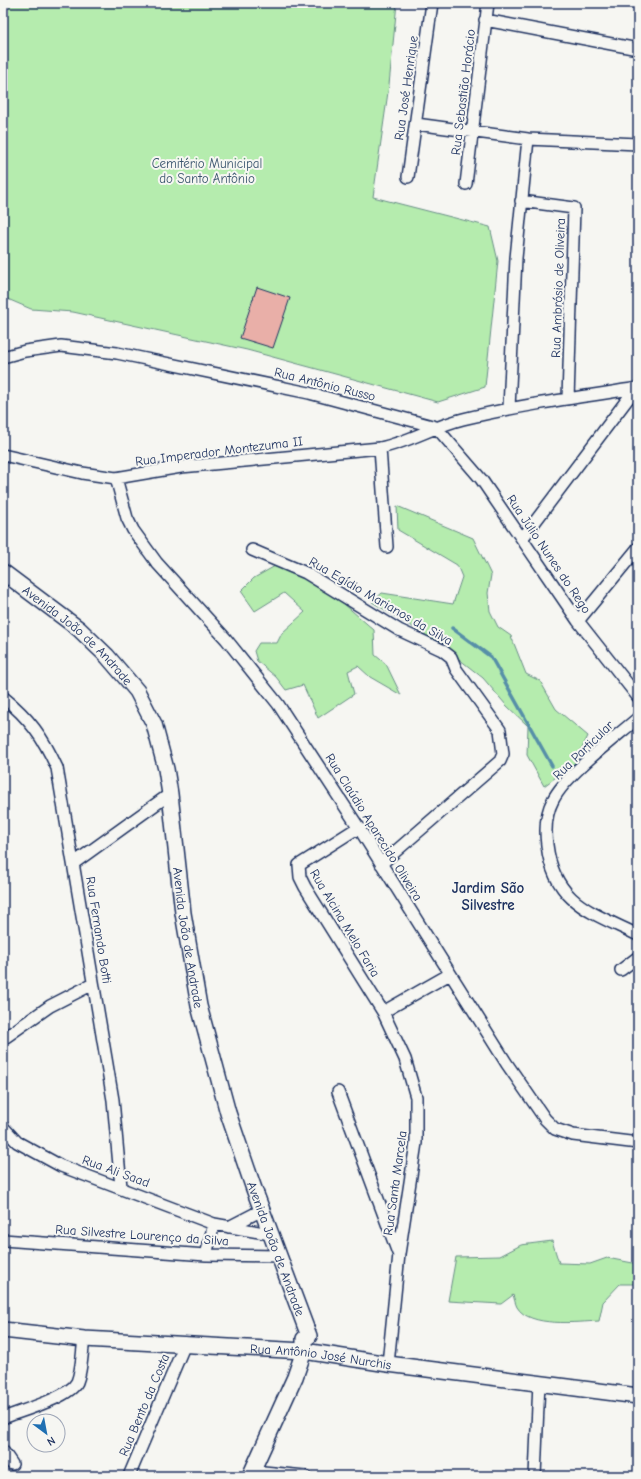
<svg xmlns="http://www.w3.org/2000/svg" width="641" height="1479" viewBox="0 0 641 1479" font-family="'Comic Neue',sans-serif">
<rect width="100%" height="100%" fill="#f6f6f2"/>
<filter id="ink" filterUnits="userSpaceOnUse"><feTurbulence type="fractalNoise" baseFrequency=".025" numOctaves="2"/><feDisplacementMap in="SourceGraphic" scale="8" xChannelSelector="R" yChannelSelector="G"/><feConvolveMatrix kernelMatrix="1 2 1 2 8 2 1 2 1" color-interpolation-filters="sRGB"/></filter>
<g filter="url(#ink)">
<path fill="#b5ecae" stroke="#688e86" d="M3 3H397L389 85 373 197 490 227 498 261 485 387 438 402 247 350 73 312 31 309 3 297Z
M397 506 473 538 491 575 488 593 490 611 498 627 511 636 526 674 540 681 556 709 588 736 575 763 544 786 527 755 528 726 506 705 483 678 436 641 372 602 382 593 453 604 462 577 457 565 398 530Z
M275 566 293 570 336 597 374 630 375 655 386 664 401 695 370 677 358 666 348 671 354 694 318 718 303 685 286 690 276 677 257 661 254 651 259 643H277L282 633 305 612 284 593 255 611 241 591 254 578Z
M552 1241 559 1263 590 1264 607 1258 638 1264V1284H620L603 1302 599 1321C578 1322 529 1328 517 1307 515 1303 514 1298 513 1295L501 1304 448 1301 456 1257 500 1256 521 1245Z"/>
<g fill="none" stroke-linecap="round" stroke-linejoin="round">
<path stroke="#578fa8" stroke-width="3.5" d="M452 628 491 657 552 766"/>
</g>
<path fill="#e9afa8" stroke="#1b2f5e" d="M257 287 290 298 273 348 240 338Z"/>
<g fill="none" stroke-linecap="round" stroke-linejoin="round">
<g stroke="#1b2f5e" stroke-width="14">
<path id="street" d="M485 20 638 49
M416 124 528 139 638 144
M408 177 432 3
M466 184 488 3
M521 201 574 208 568 399
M3 357 25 351 61 346 117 353 309 393 436 427
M509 408 516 258 528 139
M436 427 481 479 578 621 638 697
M380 448 387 547
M3 455 82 473 116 478 181 467 380 448C409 442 434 426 463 419 521 405 579 397 638 388
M116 478 127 518 133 530 157 563 226 639 278 704 357 825 507 1064 545 1119 555 1129 573 1135 638 1143
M522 539 636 388
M252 550 306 573 399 630 442 650 451 657 456 669 500 730 503 754 500 761 381 864
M578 621 638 548
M3 697C29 718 43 737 57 768L113 1100 121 1187
M638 718C615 738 567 773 553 800 546 813 545 830 547 845 554 903 591 912 638 935
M359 827 299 865 300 877 305 887 383 1012 405 1059 416 1097V1143L399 1254 388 1364
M74 863 170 794
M621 970 638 957
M383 1012 450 974
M3 1039 50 1006 93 984
M338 1092 398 1253
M3 1127 17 1142 61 1166 214 1224 270 1234
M229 1227 262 1210
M3 1240 206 1255 279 1256
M206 1255 214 1224
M3 1418C20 1411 69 1398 77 1382 82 1370 82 1352 84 1339
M3 1451 12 1464
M253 1471 305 1476
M129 1476 185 1344
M535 1476 539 1382"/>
</g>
<g stroke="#1b2f5e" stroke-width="18">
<g id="secondary">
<path id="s1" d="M3 572 79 629 107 656 137 691 154 724 166 769 170 794 183 913 199 1006 228 1113 254 1189 309 1336 304 1339V1351L295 1377 250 1476"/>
<path id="s2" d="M3 1330 84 1339 304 1351 388 1364 638 1396"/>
</g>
</g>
<use href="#street" stroke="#f6f6f2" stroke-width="11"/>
<use href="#secondary" stroke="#f6f6f2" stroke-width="15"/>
</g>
</g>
<g text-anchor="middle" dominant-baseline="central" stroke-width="4" stroke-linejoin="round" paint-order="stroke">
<g font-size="13" fill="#1b2f5e" stroke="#f6f6f2">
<text transform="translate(406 88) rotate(-82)">Rua José Henrique</text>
<text transform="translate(463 92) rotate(-83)">Rua Sebastião Horácio</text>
<text transform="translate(558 288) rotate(-88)">Rua Ambrósio de Oliveira</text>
<text transform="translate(325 384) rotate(14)">Rua Antônio Russo</text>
<text transform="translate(219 451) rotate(-7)">Rua Imperador Montezuma II</text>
<text transform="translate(549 554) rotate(56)">Rua Júlio Nunes do Rego</text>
<text transform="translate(381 601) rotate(30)">Rua Egídio Marianos da Silva</text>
<text stroke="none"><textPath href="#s1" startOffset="98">Avenida João de Andrade</textPath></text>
<text transform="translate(583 750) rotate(-44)">Rua Particular</text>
<text transform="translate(374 827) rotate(58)">Rua Claúdio Aparecido Oliveira</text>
<text transform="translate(345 923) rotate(59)">Rua Alcina Melo Faria</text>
<text transform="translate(99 930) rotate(81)">Rua Fernando Botti</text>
<text stroke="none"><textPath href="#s1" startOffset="434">Avenida João de Andrade</textPath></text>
<text transform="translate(116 1171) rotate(20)">Rua Ali Saad</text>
<text transform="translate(395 1183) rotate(-82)">Rua Santa Marcela</text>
<text transform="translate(142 1235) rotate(4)">Rua Silvestre Lourenço da Silva</text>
<text stroke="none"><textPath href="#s1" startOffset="758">Avenida João de Andrade</textPath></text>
<text stroke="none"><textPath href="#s2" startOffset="319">Rua Antônio José Nurchis</textPath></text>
<text transform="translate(144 1405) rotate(-67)">Rua Bento da Costa</text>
</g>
<g font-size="13" fill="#3a556e" stroke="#f6f6f2">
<text x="207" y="163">Cemitério Municipal<tspan x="207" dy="15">do Santo Antônio</tspan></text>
</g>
<g font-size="15" font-weight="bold" fill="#1b2f5e" stroke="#f6f6f2">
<text x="488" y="888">Jardim São<tspan x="488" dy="17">Silvestre</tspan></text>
</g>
</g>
<rect width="641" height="1479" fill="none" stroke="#f6f6f2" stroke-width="16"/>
<rect x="8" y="8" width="625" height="1463" fill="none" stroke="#1b2f5e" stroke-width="1.5" filter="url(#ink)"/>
<g transform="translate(46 1433) rotate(148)"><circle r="19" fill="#f6f6f2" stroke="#9ea6b7"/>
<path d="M0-3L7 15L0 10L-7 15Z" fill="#1f6fb2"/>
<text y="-6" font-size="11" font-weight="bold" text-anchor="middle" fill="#1b2f5e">N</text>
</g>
</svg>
